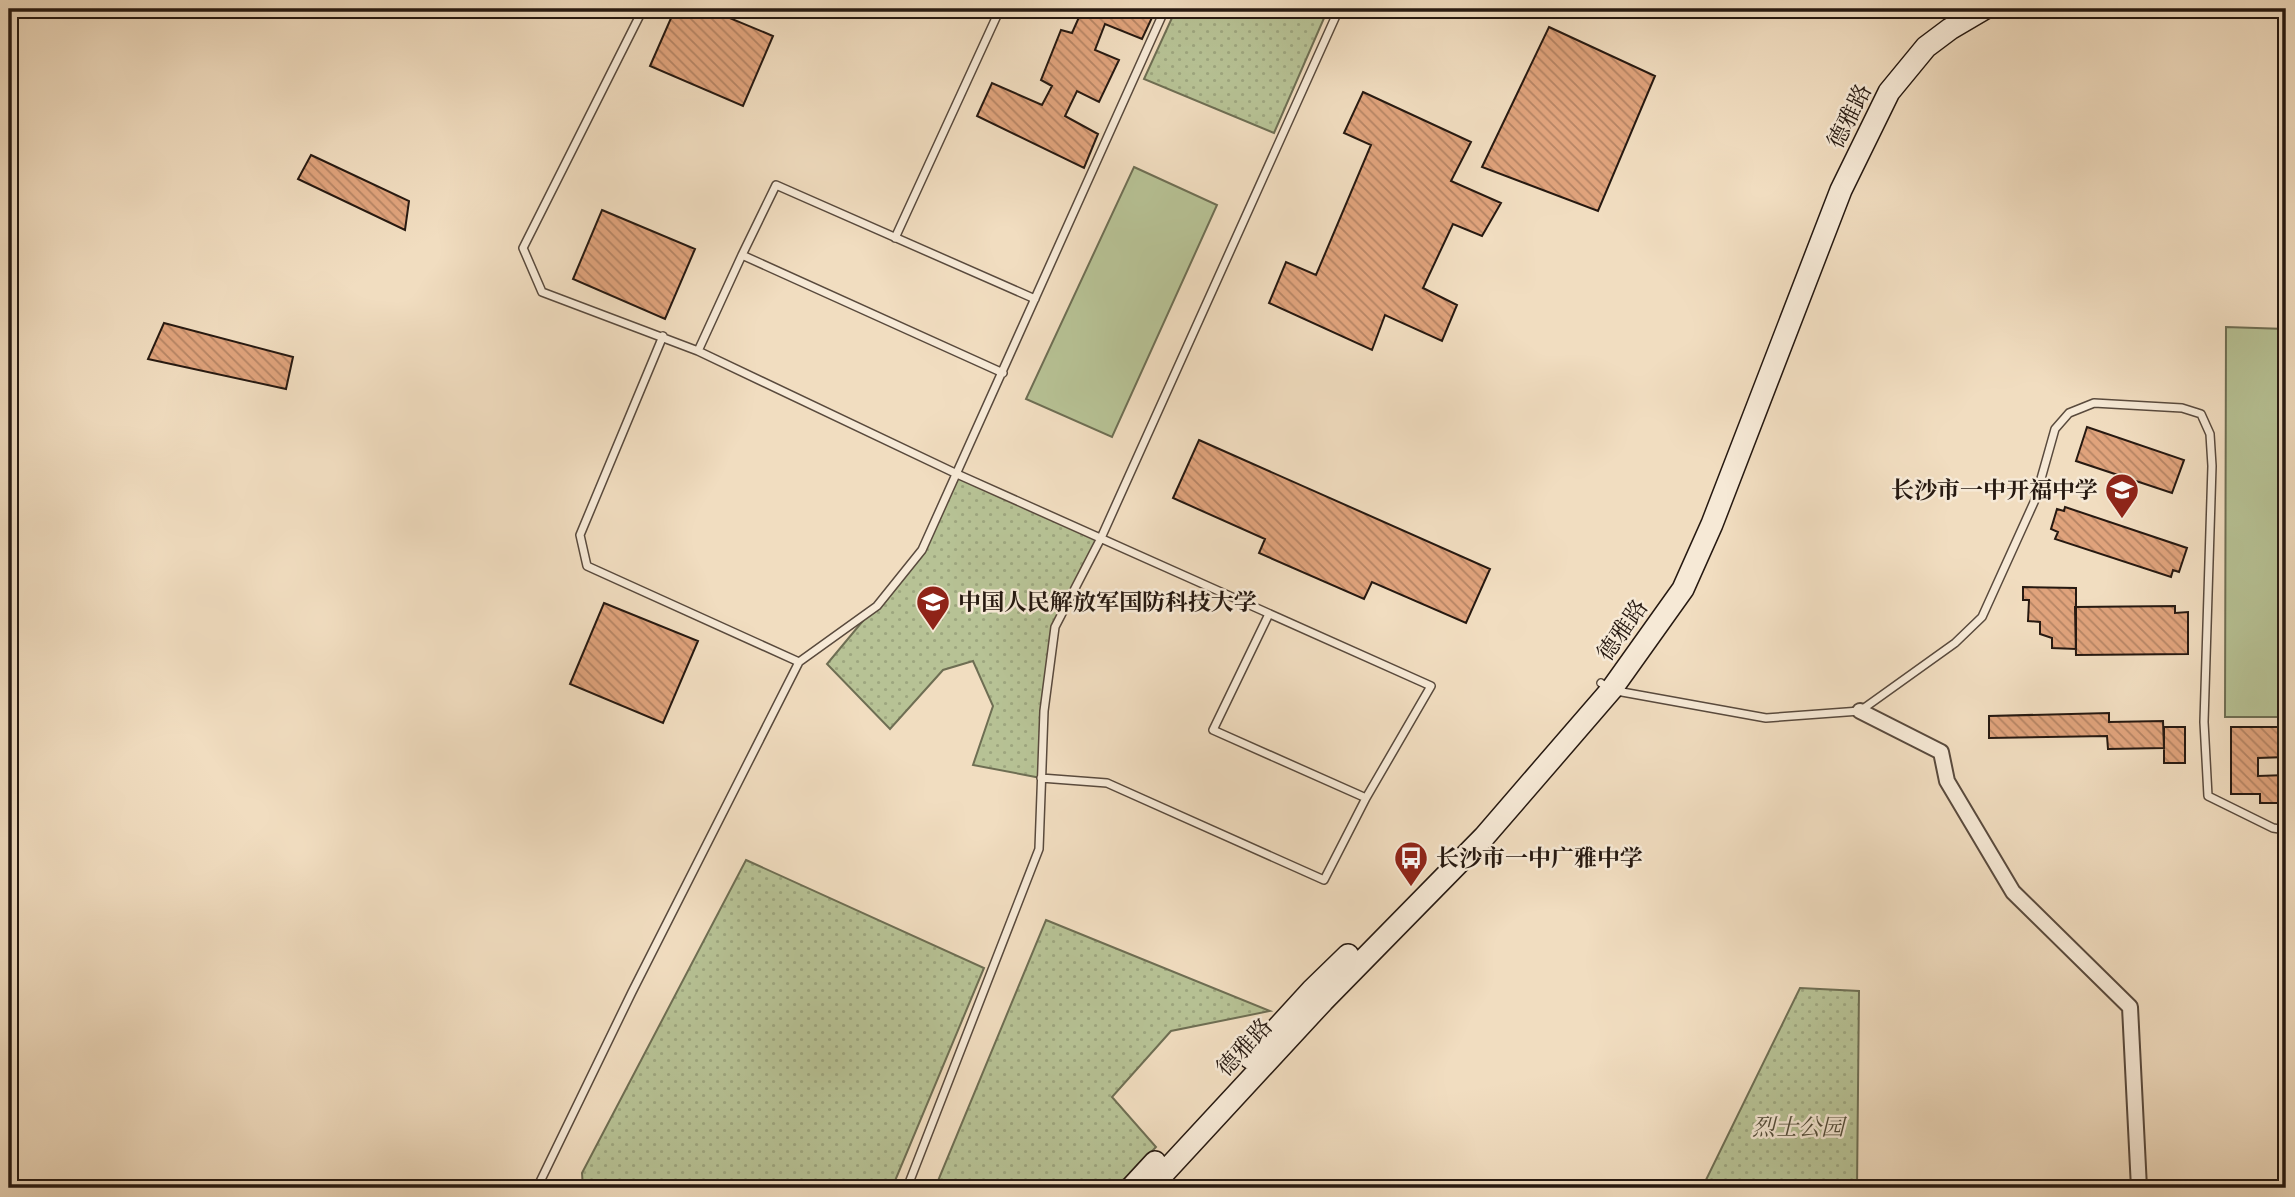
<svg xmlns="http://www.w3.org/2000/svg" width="2295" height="1197" viewBox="0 0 2295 1197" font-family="'Libre Caslon Text','Noto Serif SC',serif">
<defs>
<pattern id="green-dots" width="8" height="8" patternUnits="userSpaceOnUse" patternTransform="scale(1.75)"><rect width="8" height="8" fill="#b7c295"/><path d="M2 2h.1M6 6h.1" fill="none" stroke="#9da67f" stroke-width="1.8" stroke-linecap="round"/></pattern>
<pattern id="building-back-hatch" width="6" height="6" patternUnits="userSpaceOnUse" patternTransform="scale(1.75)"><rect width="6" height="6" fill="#e0a37c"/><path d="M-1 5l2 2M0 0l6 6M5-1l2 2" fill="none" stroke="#b58464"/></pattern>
</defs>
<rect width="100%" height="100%" fill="#f1ddc0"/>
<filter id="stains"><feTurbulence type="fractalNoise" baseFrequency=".00286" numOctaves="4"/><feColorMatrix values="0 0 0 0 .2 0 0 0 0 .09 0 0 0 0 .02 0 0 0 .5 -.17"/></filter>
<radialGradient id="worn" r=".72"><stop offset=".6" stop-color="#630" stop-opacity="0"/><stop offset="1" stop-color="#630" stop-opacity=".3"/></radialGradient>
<path fill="url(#green-dots)" stroke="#6e6e53" stroke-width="2" d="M1176 9H1328L1274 133 1144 79Z
M957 474 1101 538 1055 627 1041 778 973 765 993 706 973 661 943 670 890 729 827 664 922 550Z
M746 860 984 968 892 1188H583L582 1173Z
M1046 920 1270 1011 1171 1031 1112 1097 1156 1147 1118 1188H935Z
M1800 988 1859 991 1857 1188H1702Z"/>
<path fill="#b7c295" stroke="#6e6e53" stroke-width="2" d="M1134 167 1217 205 1112 437 1026 399Z
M2226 327 2286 329V717H2225Z"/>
<path fill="url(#building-back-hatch)" stroke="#261911" stroke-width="2" d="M675 9H708L773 36 743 106 650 66Z
M1066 9H1156L1142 39 1105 24 1095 50 1119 60 1099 102 1077 91 1065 116 1098 134 1084 168 977 116 992 83 1042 105 1052 86 1041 80 1061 30 1072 33 1080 15Z
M1549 27 1655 76 1598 211 1482 167Z
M1363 92 1471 142 1451 181 1501 203 1482 236 1453 224 1423 288 1457 305 1442 341 1385 315 1372 350 1269 303 1286 262 1316 275 1371 145 1344 133Z
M311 155 409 201 405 230 298 179Z
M602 210 695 249 665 319 573 279Z
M164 323 293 357 286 389 148 359Z
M2087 427 2184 460 2172 493 2076 461Z
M1199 440 1490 569 1466 623 1372 582 1364 599 1259 553 1265 539 1173 498Z
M2065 507 2187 548 2179 572 2173 570 2171 577 2055 539 2058 532 2051 529 2057 509 2064 511Z
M2023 587 2076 588V649L2052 648V638L2040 634V622L2028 621 2029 600H2023Z
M604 603 698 641 663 723 570 684Z
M2175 606V613L2188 612V654L2076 655 2075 607Z
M2109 713V722L2163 721 2164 748 2108 749 2107 736 1989 738V716Z
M2164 727H2185V763H2164Z
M2231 727H2286V757L2258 758V776L2286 775V803H2260V794H2231Z"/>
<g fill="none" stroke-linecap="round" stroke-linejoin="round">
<g stroke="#594a3d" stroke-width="10">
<path id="lane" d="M643 9 523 248 542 292 698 351 957 474 1431 686 1366 798 1324 880 1107 783 1041 778
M895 238 1000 9
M742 255 776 185 1035 299
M663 336 580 535 587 566 799 662 877 606 922 550 1165 9
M698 351 742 255 1003 373
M1269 614 1213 730 1366 798
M1601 683 1611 690 1766 718 1860 711 1955 643 1982 617 2035 500 2055 429 2069 413 2094 403 2182 408 2201 414 2210 434 2212 466 2204 722 2208 796 2273 828 2286 830
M537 1188 632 992 799 662
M907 1188 1039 849 1044 711 1055 627 1101 538 1339 9"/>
</g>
<g stroke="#594a3d" stroke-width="18">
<path id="street" d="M1860 711 1941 752 1947 781 2013 892 2130 1007 2139 1188"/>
</g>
<g stroke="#261911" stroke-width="24">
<path id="secondary" d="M1250 1058 1312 990 1348 955
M1131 1188 1155 1162
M1150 1188 1323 1001 1484 837 1611 690 1683 589 1712 524 1841 190 1889 92 1926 47 1950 29 1984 9"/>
</g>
<use href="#lane" stroke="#f6e9d6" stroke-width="7"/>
<use href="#street" stroke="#f6e9d6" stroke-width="14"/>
<use href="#secondary" stroke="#f6e9d6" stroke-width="21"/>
</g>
<defs>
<g id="school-pin" transform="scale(1.75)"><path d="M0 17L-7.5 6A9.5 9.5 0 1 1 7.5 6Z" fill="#8f2418" stroke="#f6e9d6"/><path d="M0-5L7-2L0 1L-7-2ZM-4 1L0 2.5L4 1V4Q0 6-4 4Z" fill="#fff"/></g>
<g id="university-pin" transform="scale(1.75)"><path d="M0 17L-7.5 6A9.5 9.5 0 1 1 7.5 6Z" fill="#8f2418" stroke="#f6e9d6"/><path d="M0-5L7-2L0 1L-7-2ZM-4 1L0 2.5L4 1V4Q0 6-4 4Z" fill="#fff"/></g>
<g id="bus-pin" transform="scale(1.75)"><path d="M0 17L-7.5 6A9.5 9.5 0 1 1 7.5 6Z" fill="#8f2418" stroke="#f6e9d6"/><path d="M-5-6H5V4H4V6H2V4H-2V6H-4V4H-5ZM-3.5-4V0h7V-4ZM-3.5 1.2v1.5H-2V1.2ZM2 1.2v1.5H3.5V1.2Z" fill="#fff"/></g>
</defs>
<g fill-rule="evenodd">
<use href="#school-pin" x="2122" y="490"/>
<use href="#university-pin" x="933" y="602"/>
<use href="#bus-pin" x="1411" y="858"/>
</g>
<g text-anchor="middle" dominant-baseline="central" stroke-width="5" stroke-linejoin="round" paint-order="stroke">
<g font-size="23" fill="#261911" stroke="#f6e9d6">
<text transform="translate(1849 116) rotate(-63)">德雅路</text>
<text transform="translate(1622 630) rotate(-55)">德雅路</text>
<text transform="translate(1244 1047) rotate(-47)">德雅路</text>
</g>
<g font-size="23" font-weight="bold" fill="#261911" stroke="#f6e9d6" text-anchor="start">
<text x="2098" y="490" text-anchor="end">长沙市一中开福中学</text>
<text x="958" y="602">中国人民解放军国防科技大学</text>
<text x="1436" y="858">长沙市一中广雅中学</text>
</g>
<g font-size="23" font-style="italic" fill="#524c39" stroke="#f6e9d6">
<text x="1798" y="1127">烈士公园</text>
</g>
</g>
<rect width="2295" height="1197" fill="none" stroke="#f1ddc0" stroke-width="35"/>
<rect x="10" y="10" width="2274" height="1176" fill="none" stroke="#261911" stroke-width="3.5"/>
<rect x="18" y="18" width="2260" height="1162" fill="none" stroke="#261911" stroke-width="2"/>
<rect width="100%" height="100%" filter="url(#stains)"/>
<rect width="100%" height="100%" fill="url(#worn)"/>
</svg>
